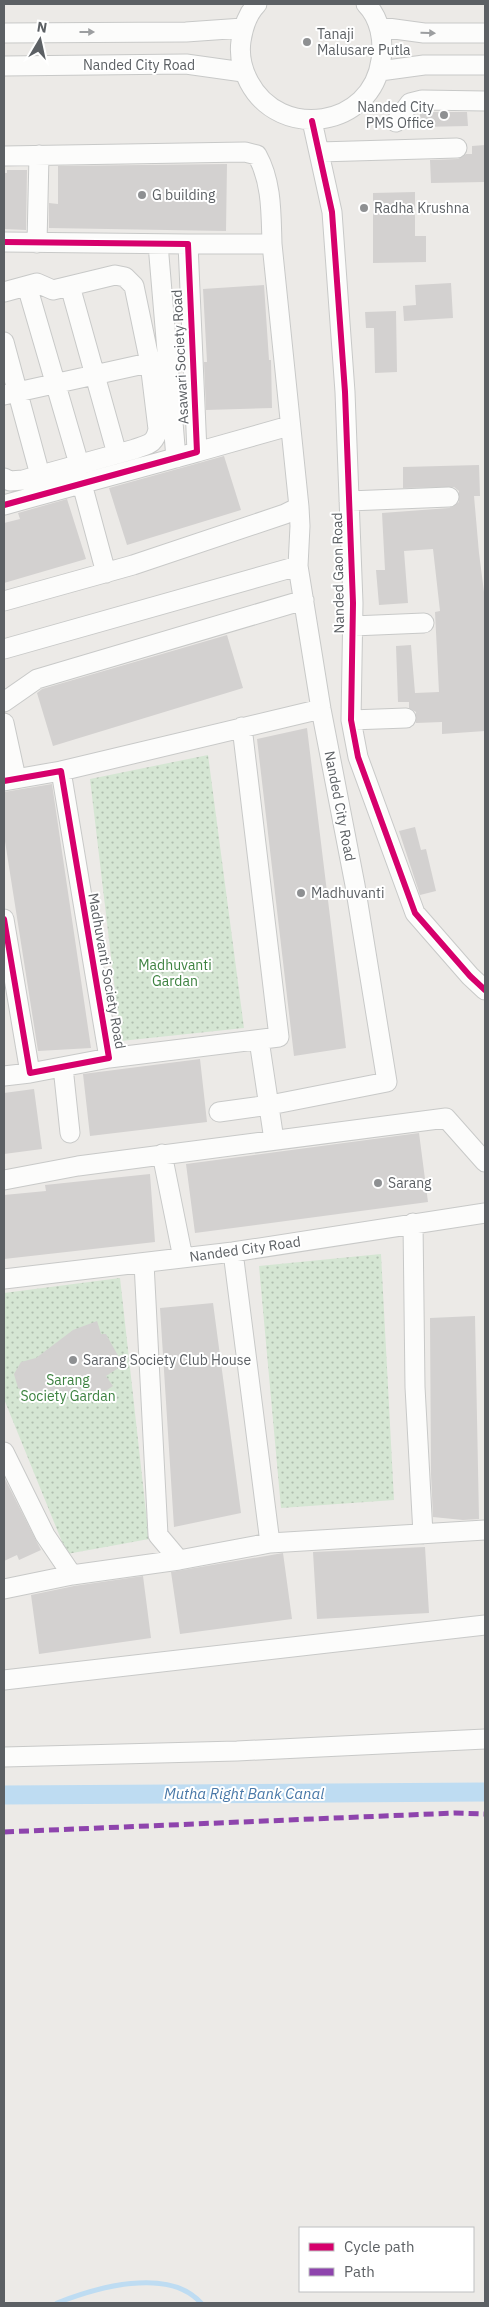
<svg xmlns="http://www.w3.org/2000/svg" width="489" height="2307" viewBox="0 0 489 2307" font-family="'IBM Plex Sans',sans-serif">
<defs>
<pattern id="garden-dots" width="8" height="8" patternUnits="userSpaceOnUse" patternTransform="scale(1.25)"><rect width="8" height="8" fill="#d5e6d3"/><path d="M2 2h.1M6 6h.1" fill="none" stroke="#b0beaf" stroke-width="1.8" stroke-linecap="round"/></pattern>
</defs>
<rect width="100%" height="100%" fill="#eceae7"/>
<path fill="url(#garden-dots)" d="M208 755 244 1028 121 1041 90 779Z
M381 1254 394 1500 281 1508 259 1266Z
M120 1278 149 1539 67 1554 4 1399V1293Z"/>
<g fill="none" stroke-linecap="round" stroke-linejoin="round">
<path stroke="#bedcf2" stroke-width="5" d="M57 2303C95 2288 168 2266 201 2303"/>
<path stroke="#bedcf2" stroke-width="19" d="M4 1795 485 1792"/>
</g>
<path fill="#d3d1d0" d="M420 112H467L468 126 420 127Z
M485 145V182L431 183 430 160 458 159 466 154H472V146Z
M227 164 226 231 49 228V203L58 204V166Z
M7 170H27L26 230 4 229V173H7Z
M415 192V236H426V262L373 263V193Z
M451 283 453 318 404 321 403 306 416 305 415 285Z
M264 285 269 360H271L272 408 206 410 204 362H207L203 289Z
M396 311 397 372 375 373 374 328H366L365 312Z
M224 456 241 510 127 545 109 488Z
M479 465 480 496H474L479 553 485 600V731L442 734V722L416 723V712L409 708V702H398L396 646 411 645 415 693 439 692 435 612 440 611 433 549 404 551 408 603 379 605 376 570H385L382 513 449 508 459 502V491L454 487 403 488V467Z
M67 499 86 559 4 583V523L20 519 18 513Z
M227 635 243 688 53 746 37 693 42 689Z
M307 728 346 1048 294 1056 257 739Z
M52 784 91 1048 38 1051 4 835V792Z
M415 827 421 850 426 849 436 891 420 895 399 831Z
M200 1059 207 1122 90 1136 83 1074Z
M34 1089 42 1149 4 1154V1093Z
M419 1133 428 1202 195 1233 186 1164Z
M150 1174 155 1242 4 1259V1195L46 1191 45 1185Z
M213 1303 241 1513 174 1527 160 1308Z
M475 1316 479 1519 463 1520 433 1517 431 1474 430 1318Z
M97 1321 101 1334H106L121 1361 117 1369 106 1376 113 1386 95 1398 87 1386 54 1401 49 1389 38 1394 30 1395 18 1388 14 1374 21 1362 36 1358 73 1330Z
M4 1477 41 1550 19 1560 17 1555 4 1561Z
M425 1547 429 1613 317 1619 313 1552Z
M283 1553 292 1619 180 1634 171 1572Z
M143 1576 151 1638 39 1654 31 1595 74 1586Z"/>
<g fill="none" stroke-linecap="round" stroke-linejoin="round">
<g stroke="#c8c9c8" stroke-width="21">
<path id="minor" d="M257 4C247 14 243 28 241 41 239 55 242 69 249 82 280 141 372 128 381 60 384 41 380 18 366 4
M380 27 424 33H485
M4 33 186 32 243 28
M4 66 186 64 243 72
M380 71 424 65H485
M312 121 332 212 345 392 353 603 351 720 358 757 415 913 470 976 485 990
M396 122 410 103 422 100 485 101
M319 152 457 148
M4 156 245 152 257 155C272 182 271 213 272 244H188
M4 242 188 244 197 452 4 505
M37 243 39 155
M158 244 176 458
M27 286 79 464
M70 286 117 454
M4 292 37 283 53 290 115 275 125 277 134 286 150 363 158 429C155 444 149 444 135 449L23 480 10 481 4 478
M4 342 40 475
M4 395 162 360
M197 452 289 426
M82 484 106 573
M349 501 449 497
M4 601 133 565 285 514 299 507 272 244
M353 626 424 623
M4 649 298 566
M4 702 37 679 304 600
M351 720 406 718
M4 723 16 778
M61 771 321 709
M4 781 61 771 109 1058 30 1073 4 919
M259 1040 274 1140
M109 1058 279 1037 242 727
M63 1067 70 1133
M4 1076 30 1073
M219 1112 270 1105 387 1082 355 885 321 709 298 566 300 526 299 507
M162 1154 183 1258
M4 1180 78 1166 446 1118 485 1162
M413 1223 415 1387 423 1534
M233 1252 270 1543
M144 1263 158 1535 179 1560
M4 1279 233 1252 485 1213
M4 1452 45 1535 72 1575
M4 1589 72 1575 179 1560 270 1543 485 1530
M4 1680 485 1625
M4 1757 237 1751 485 1739"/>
</g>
<use href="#minor" stroke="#fcfcfb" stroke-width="19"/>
<path stroke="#8e44ad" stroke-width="5" stroke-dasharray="10 5" stroke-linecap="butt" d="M4 1832 455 1813 485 1814"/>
<g stroke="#fff" stroke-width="9">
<path id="cycleway" d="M312 121 332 212 345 392 353 603 351 720 358 757 415 913 470 976 485 990
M4 242 188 244 197 452 4 505
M4 781 61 771 109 1058 30 1073 4 919"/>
</g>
<use href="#cycleway" stroke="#d6006c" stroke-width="6"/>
</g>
<defs><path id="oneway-solid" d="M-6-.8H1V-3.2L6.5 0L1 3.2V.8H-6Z" transform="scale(1.25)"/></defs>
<g fill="#9c9ea0">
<use href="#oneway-solid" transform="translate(87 32)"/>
<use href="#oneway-solid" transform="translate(428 33) rotate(2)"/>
</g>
<g fill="#8e9092" stroke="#fff" stroke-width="2">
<circle cx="307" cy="42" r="5"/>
<circle cx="444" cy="115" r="5"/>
<circle cx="142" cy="195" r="5"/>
<circle cx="364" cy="208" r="5"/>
<circle cx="301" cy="893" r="5"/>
<circle cx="378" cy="1183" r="5"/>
<circle cx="73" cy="1360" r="5"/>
</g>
<g text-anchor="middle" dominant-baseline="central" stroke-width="4" stroke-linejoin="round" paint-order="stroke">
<g font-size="14" fill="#5c6064" stroke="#fff" text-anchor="start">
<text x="317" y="34">Tanaji<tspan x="317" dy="16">Malusare Putla</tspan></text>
<text x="434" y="107" text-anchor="end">Nanded City<tspan x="434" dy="16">PMS Office</tspan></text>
<text x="152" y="195">G building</text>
<text x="374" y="208">Radha Krushna</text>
<text x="311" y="893">Madhuvanti</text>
<text x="388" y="1183">Sarang</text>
<text x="83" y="1360">Sarang Society Club House</text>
</g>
<g font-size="14" fill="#5c6064" stroke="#fff">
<text x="139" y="65">Nanded City Road</text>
<text transform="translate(180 357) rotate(-93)">Asawari Society Road</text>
<text transform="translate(338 573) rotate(-91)">Nanded Gaon Road</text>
<text transform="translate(340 806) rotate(79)">Nanded City Road</text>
<text transform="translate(107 971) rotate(80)">Madhuvanti Society Road</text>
<text transform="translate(245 1249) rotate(-8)">Nanded City Road</text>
</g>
<g font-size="14" fill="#3d8240" stroke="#fff">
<text x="175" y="965">Madhuvanti<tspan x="175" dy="16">Gardan</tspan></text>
<text x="68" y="1380">Sarang<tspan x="68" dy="16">Society Gardan</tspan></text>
</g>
<g font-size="15" font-style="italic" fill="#4978a8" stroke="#fff">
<text x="244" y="1793">Mutha Right Bank Canal</text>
</g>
</g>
<rect width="489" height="2307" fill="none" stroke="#5c6064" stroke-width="10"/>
<rect x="299" y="2227" width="175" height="65" fill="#ffffff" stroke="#bebfc1"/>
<rect x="309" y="2243" width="25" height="8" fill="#d6006c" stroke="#bebfc1"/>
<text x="344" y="2252" font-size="15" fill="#5c6064">Cycle path</text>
<rect x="309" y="2268" width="25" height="8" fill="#8e44ad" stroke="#bebfc1"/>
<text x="344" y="2277" font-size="15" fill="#5c6064">Path</text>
<g transform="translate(40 40) rotate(9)" stroke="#ffffff" stroke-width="4" paint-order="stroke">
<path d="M0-4L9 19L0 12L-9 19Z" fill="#5c6064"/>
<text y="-8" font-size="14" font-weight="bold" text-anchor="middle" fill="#5c6064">N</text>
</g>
</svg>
